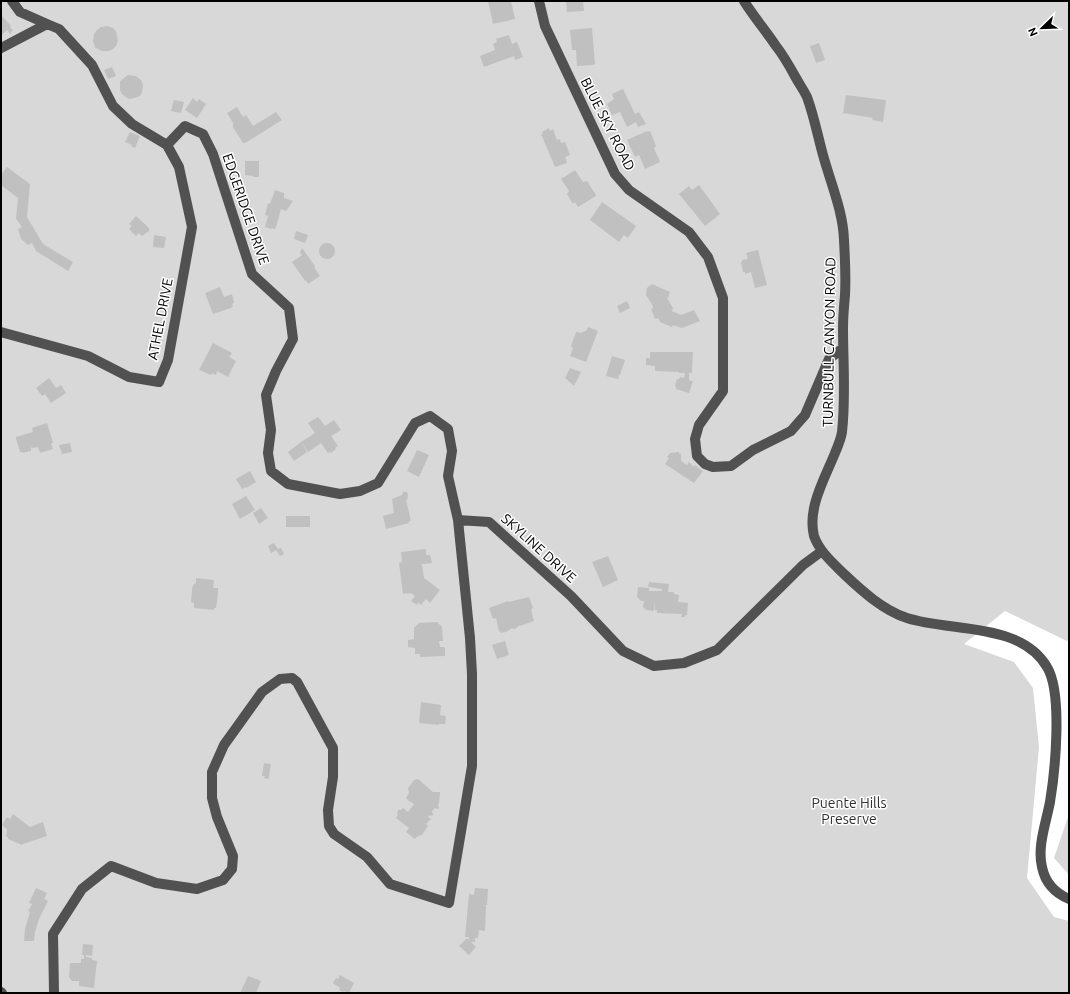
<svg xmlns="http://www.w3.org/2000/svg" width="1070" height="994" viewBox="0 0 1070 994" font-family="Ubuntu,sans-serif">
<rect width="100%" height="100%" fill="#fff"/>
<path fill="#d8d8d8" d="M1 1H1069V642L1005 611 964 644 1014 662 1033 688 1039 747 1027 878 1054 917 1069 921V993H1Z
M1069 814V875L1054 858Z"/>
<path fill="#c0c0c0" d="M488 1H511L515 19 493 24Z
M566 1H583L584 11 567 12Z
M1 15 11 26 10 27 13 30 10 34 7 30 1 36Z
M107 26 113 28 116 31 118 41 116 46 112 50 108 51H102L94 47 95 46 93 42 94 34 97 30 101 27Z
M592 28 595 64 593 65 577 66 576 50H572L570 30Z
M509 35 512 44 517 42 523 57 515 60 514 56 484 67 480 56 495 50 493 44 497 42 496 39Z
M819 43 825 60 816 63 810 46Z
M112 67 116 76 108 79 104 70Z
M128 75 136 76 142 81 143 87 141 95 138 97 130 99 127 98 122 94 120 90V82H119Z
M623 89 635 114 639 112 646 124 638 127 636 122 627 127 620 112 612 115 607 104 614 99 612 94Z
M846 95 886 100 883 122 872 120 873 118 843 113Z
M193 98 197 102 199 99 206 104 197 118 185 110Z
M174 100 184 102 181 113 171 111Z
M237 107 243 117 246 115 253 126 276 112 282 120 245 143H243L233 127V123L227 113Z
M549 128 550 131 553 129 557 140 560 139 561 143 565 142 570 155 565 157 567 163 555 167 541 134H543L542 132Z
M647 131 648 132 650 131 656 146 654 148 660 162 645 169 639 155 635 157 627 140Z
M130 132 140 136 135 148 131 146 132 145 125 142Z
M245 161H259V177H253V176L245 175Z
M7 167 30 184 27 217 43 244 73 262 68 271 36 251 32 243 28 245 21 239 18 229 22 227 16 219 18 198 1 185V175Z
M575 170 583 182 587 181 596 195V196L578 207 575 202 573 204 567 194 569 191 561 179Z
M699 185 720 214 705 226 679 194 689 186 692 190Z
M275 190 284 193V198L293 201 286 211 281 209 276 227 275 229 272 228 271 229 265 227 268 216 265 215 268 203 270 204Z
M602 202 636 226 628 238 624 235 619 242 590 220Z
M136 216 149 228V231L142 236 139 233 136 236 129 229 132 226 129 224Z
M296 231 308 235 305 243 294 239Z
M154 235 166 237 164 248 153 247Z
M319 251a8 8 0 1 1 16 0a8 8 0 1 1-16 0Z
M302 248 315 266 314 267 320 276 308 284 306 280 305 281 292 262 302 255 300 253Z
M758 250 767 285 755 288 751 272 745 274V272H743L741 262H742V260L748 259 746 253Z
M652 284 670 292 668 298H667L673 308 672 311 681 315 694 310 700 321 682 328 673 325 672 327 660 322 658 318 655 319 651 309 653 308V306L646 295 647 288Z
M220 287 224 297 232 294 234 303 232 304 233 306 231 308 213 314 205 293Z
M627 301 630 308 620 313 617 306Z
M588 327 598 331 586 362 570 356 573 348 571 346 576 332 581 333 585 331H586Z
M213 343 232 353 229 357 236 361 228 377 217 371 216 375 212 373 211 375 199 370Z
M650 352H693L692 373H689V380L693 381 689 393 676 389V387L675 386 677 379H679L680 377 684 378 685 373H679V372L655 371V366L646 365V358H650Z
M612 356 625 360 620 375H619L618 379 606 376Z
M570 368 581 372 574 386 565 378Z
M49 378 56 388 61 385 66 393 51 403 45 394 42 396 36 388Z
M318 417 325 426 334 420 341 430 331 436 338 446 335 448 336 449 331 453 330 452 328 453 321 443 308 452 301 442 315 433 308 423Z
M47 423 53 443H51L53 449 40 453 38 447 32 448 31 447V451L22 453V452H20L16 439V437L33 432 32 428Z
M301 442 307 452 294 461 288 452Z
M70 443 72 452 62 454 59 445Z
M417 450 429 455 419 477 407 471Z
M679 452V454L681 453V461L687 465 689 462 694 467 695 465 703 471 694 483 665 464 669 458 667 457 670 453Z
M250 471 256 482 246 488V487L242 489 236 479Z
M403 492H407L408 495 407 500H406L411 521H409V523L386 529 383 516 394 513 392 499 402 495Z
M246 496 255 510 240 519 232 504Z
M261 508 268 518 259 524 253 513Z
M286 516H310V527H286Z
M274 543 278 549 281 548 284 554 280 556 276 550 271 553 268 546Z
M426 549V555H430L432 563 422 564 424 578 440 590 430 603 426 599 421 605 418 602 417 605 411 601 415 596 411 593 403 594 399 563 402 562 401 552Z
M608 556 618 580 603 587 592 562Z
M196 578 214 580 213 588H218V594L216 608H214V610L194 608V603L191 602 192 590 193 585 196 583Z
M649 582 669 584 668 592H674V594L679 595 678 602 688 603 687 615H685V617H681L682 614 657 613V610H655V602L654 611 646 610 643 607 644 601H641L637 597 638 587 649 588V591H662V589L648 587Z
M529 597 533 608 531 609 534 621 520 626 519 625 518 627 514 629 511 628V629L506 632 501 633 500 631 499 632 496 618 493 619 489 608 508 601 509 602Z
M437 622 442 627 443 641H439L440 647H444L445 648V656L420 657V654H415V648L408 647V640L414 639V628L419 623Z
M505 641 509 655 497 659 492 645Z
M421 702 441 705 440 715 446 716 445 724H439V725L419 723Z
M264 763 271 764 269 777 268 779 264 778 265 776H262Z
M418 779 433 792H440L439 803 438 805 439 808 438 809 435 808 432 811 433 815 431 816 430 815 428 817 431 819 426 824 428 826 422 835 418 836 415 839 406 832 409 828 396 818 398 815 397 814 398 810H401L403 808 408 812 414 804 409 801 406 798 409 793 408 788 414 780Z
M13 814 30 827 43 822 47 836 23 844 22 845 8 839V837H6L7 829 2 825 7 817 10 819Z
M36 888 47 893 44 899 48 901 39 919 35 932 34 941H24L25 929 30 912 28 911 32 904 29 903Z
M475 888 488 889 487 905 483 906H486L485 931 479 930 478 938H475V942H471L476 947 469 955 459 946 467 938 469 940V937H465L469 894 474 895Z
M83 944 93 945 92 956 86 955V957L92 958V960L97 961 94 988 79 986V981H72L69 977 70 963H81V959H84V955H82Z
M340 975 354 983 349 993 344 991 343 992 339 990 340 988 333 983 336 978 338 979Z
M248 976 261 981 256 993H240Z"/>
<g fill="none" stroke-linecap="round" stroke-linejoin="round">
<path stroke="#515151" stroke-width="10" d="M12 1 20 12 47 24
M539 1 545 26 615 174 629 190 689 232 708 257 723 298V391L699 425 695 439 697 456 705 464 713 467 731 466 753 450 791 431 805 415 829 359 843 348
M744 1C754 17 766 31 776 46 784 56 790 67 796 78 800 85 804 91 807 97 814 116 818 137 823 155 831 184 843 211 844 240 845 258 846 277 845 295 844 306 843 317 843 328 843 362 846 397 842 432 841 439 838 446 835 453 825 478 807 508 814 536 819 551 833 563 844 574 862 591 883 610 907 618 950 632 1021 622 1047 667 1063 693 1055 772 1050 802 1046 823 1037 847 1042 867 1045 882 1055 893 1069 899
M1 48 47 24 59 29 92 65 113 106 132 124 167 145 185 126 203 134 213 154 252 274 289 308 293 339 276 371 266 395 271 430 268 453 271 471 288 484 340 494 360 491 378 483 415 423 430 416 448 429 452 451 448 476 458 520 470 638 472 674V766L449 903 390 884 367 857 334 834 329 826 328 810 333 777V748L297 682 292 678 280 679 262 692 224 745 212 772V798L217 817 233 856 232 869 223 880 197 889 156 883 111 866 82 889 53 934 54 993
M1 332 88 356 129 377 159 382 168 360 192 227 179 167 167 145
M458 520 489 522 571 596 623 651 654 666 684 663 717 650 803 565 822 551
M1 992 2 993"/>
</g>
<g text-anchor="middle" dominant-baseline="central" stroke-width="3" stroke-linejoin="round" paint-order="stroke">
<g font-size="14" fill="#000" stroke="#fff">
<text transform="translate(608 124) rotate(63)">BLUE SKY ROAD</text>
<text transform="translate(246 209) rotate(71)">EDGERIDGE DRIVE</text>
<text transform="translate(160 319) rotate(-79)">ATHEL DRIVE</text>
<text transform="translate(829 342) rotate(-89)">TURNBULL CANYON ROAD</text>
<text transform="translate(539 548) rotate(42)">SKYLINE DRIVE</text>
</g>
<g font-size="14" fill="#2f2f2f" stroke="#fff">
<text x="849" y="803">Puente Hills<tspan x="849" dy="16">Preserve</tspan></text>
</g>
</g>
<rect width="1070" height="994" fill="none" stroke="#000000" stroke-width="4"/>
<g transform="translate(1042 28) rotate(247)" stroke="#ffffff" stroke-width="3" paint-order="stroke">
<path d="M0-3L7 15L0 10L-7 15Z" fill="#000000"/>
<text y="-6" font-size="11" font-weight="bold" text-anchor="middle" fill="#000000">N</text>
</g>
</svg>
